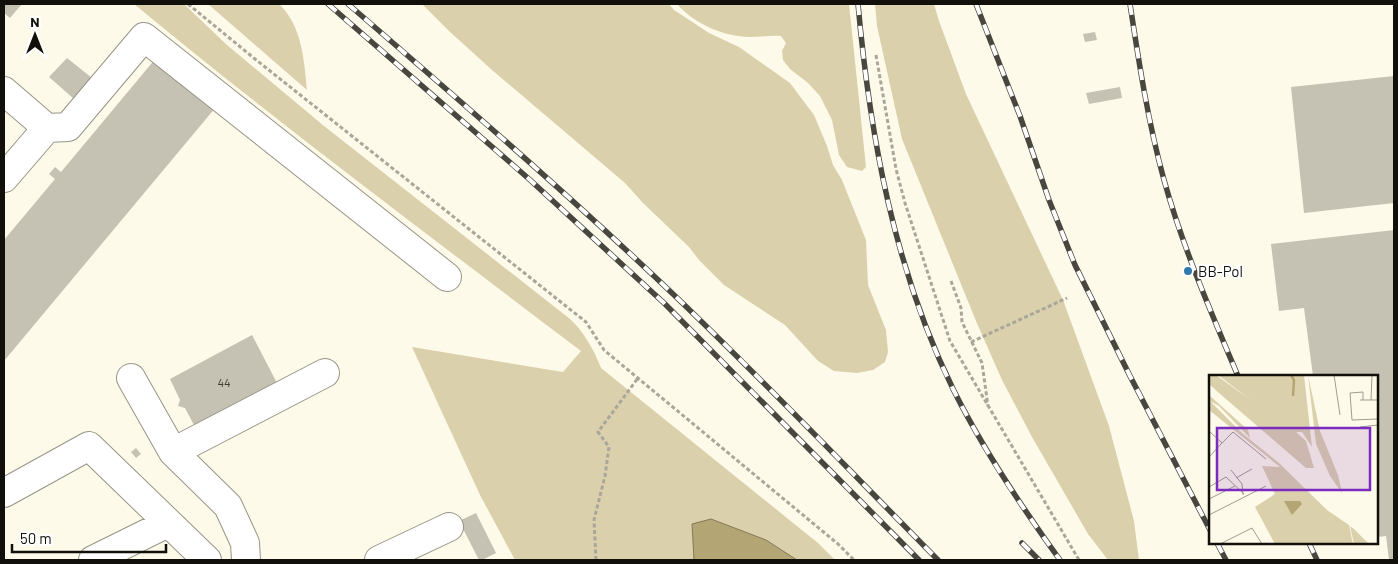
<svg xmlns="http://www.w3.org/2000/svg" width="1398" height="564" viewBox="0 0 1398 564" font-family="Barlow,sans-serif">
<rect width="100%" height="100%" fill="#fefaea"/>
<path fill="#dbd0ac" d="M134 4H184L227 45 324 126 570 319C584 332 594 350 601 368L818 543 835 560H797L766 540 742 531 692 524 694 560H515L480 495 412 347 563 372 581 351C431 237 279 124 134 4Z
M208 4H279C302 26 304 59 307 90Z
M422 4H669L674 10 709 33 739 47 790 83 814 115 827 146 833 165 842 180 866 240 868 285 886 330 888 352 885 362 873 370 857 373 834 371 818 361 785 325 724 285 699 260 689 247 643 203 625 183 492 70 449 31Z
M677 4H849L866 167 862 171 847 167 839 155 832 120 820 96 808 83 790 69 783 60 782 51 786 43 781 36C771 35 761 37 750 37 724 37 693 23 677 4Z
M875 4H934L939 21 966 94 1063 300 1109 426 1134 521 1139 560H1108L1088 534 1032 437 1002 380 976 321 902 139 877 26Z"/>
<path fill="#b4a574" stroke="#837854" d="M711 519 766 540 797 560H694L692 524Z"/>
<path fill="#c6c2b3" d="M4 4H22L10 18 4 13Z
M1095 32 1097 40 1085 42 1083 34Z
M67 58 92 78 74 99 49 77Z
M156 58 216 107 4 361V240L55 179 49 174 55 167 61 172Z
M1394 76V203L1304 213 1291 87Z
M1120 87 1122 98 1089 104 1086 93Z
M1394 230V560H1389L1386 536 1377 537V376H1313L1304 308 1279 311 1271 244Z
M252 335 278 385 196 429 185 408 178 406 180 400 170 379Z
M136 448 141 454 136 458 131 452Z
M476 513 496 553 482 560H479L459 521Z"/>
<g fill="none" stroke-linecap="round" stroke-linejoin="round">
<g stroke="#989486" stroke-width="30">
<path id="minor" d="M4 91 47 128 4 178
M47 128 68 127 144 37 447 277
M131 378 173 452 228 506 245 543 246 560
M173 452 325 373
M4 493 89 446 207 560
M93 560 168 523
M379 560 449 527"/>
</g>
<path stroke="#a9a69a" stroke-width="3" stroke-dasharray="4 2.5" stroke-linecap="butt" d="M188 4 255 59 586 322 604 350 838 544 854 560
M876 55 896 169 905 203 950 341 1079 560
M951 281 961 308 962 322 982 363 988 406
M971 342 1067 298
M596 560 594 520 605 476 609 447 598 432 638 378"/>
<use href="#minor" stroke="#fff" stroke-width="28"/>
<g stroke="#48473f" stroke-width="5.5">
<path id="rail" d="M328 4 529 179 664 303 919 560
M348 4C458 99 568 194 673 294 764 381 850 471 938 560
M858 4C870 137 894 269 954 391 984 451 1021 506 1060 560
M976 4 1020 116 1049 200 1075 265 1130 376 1210 530
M1130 4C1139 63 1148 122 1164 180 1183 248 1211 312 1238 376
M1022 543 1039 560
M1217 543 1226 560
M1309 543 1317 560"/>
</g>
<use href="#rail" stroke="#fff" stroke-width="4" stroke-dasharray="11" stroke-linecap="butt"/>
</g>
<circle fill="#3079ad" stroke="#fff" stroke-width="2" cx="1188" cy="271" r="5"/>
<g text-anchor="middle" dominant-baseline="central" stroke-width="4" stroke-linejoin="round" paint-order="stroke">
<g font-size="12" fill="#3e3c35">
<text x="224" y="382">44</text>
</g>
<g font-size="15" fill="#11100b" stroke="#fff" text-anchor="start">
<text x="1198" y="271">BB-Pol</text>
</g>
</g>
<g transform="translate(1209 375)">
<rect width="169" height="169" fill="#fefaea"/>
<path d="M0 0H7L43 26 9 0H95L103 72 93 57H87L97 66 105 93H97L10 18 0 9ZM99 0 111 56 129 100 133 118 121 101 107 69ZM0 20 39 55 41 63 10 31 1 26 33 58 70 88 118 135 140 150 144 169H66L46 132 66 119 53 91 71 92 0 35ZM141 151 145 154 160 169H145Z" fill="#dbd0ac"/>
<path d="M75 126H91L93 129 83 140Z" fill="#b4a574"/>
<path fill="none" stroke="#b4a574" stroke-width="2.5" d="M82 0 85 5 84 21"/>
<path fill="none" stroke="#9f9c91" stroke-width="1" d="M125 0 131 40M151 25H169M154 25V17L141 18 143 45 169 44M162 25 163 0M151 52 169 50M0 56 13 68 0 82M13 68 24 57 57 84M22 95 33 109 34 120M27 103 43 94M0 112 17 102 35 119M0 124 26 111M0 140 57 111M11 169 43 153 53 169"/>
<path fill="#7b2cbf" fill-opacity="0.15" stroke="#7b2cbf" stroke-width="2.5" d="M8 53H161V115H8Z"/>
<rect width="169" height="169" fill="none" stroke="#11100b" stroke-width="2.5"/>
</g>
<rect width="1398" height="564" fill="none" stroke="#11100b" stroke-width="10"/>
<g transform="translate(35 35)" stroke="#ffffff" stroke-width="4" paint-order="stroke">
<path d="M0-4L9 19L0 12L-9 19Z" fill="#11100b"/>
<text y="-8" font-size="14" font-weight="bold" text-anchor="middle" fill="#11100b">N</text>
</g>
<path d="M12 544v8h154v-8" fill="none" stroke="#11100b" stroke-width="2.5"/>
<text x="20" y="544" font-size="15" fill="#11100b" stroke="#ffffff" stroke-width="4" paint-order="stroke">50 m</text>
</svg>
